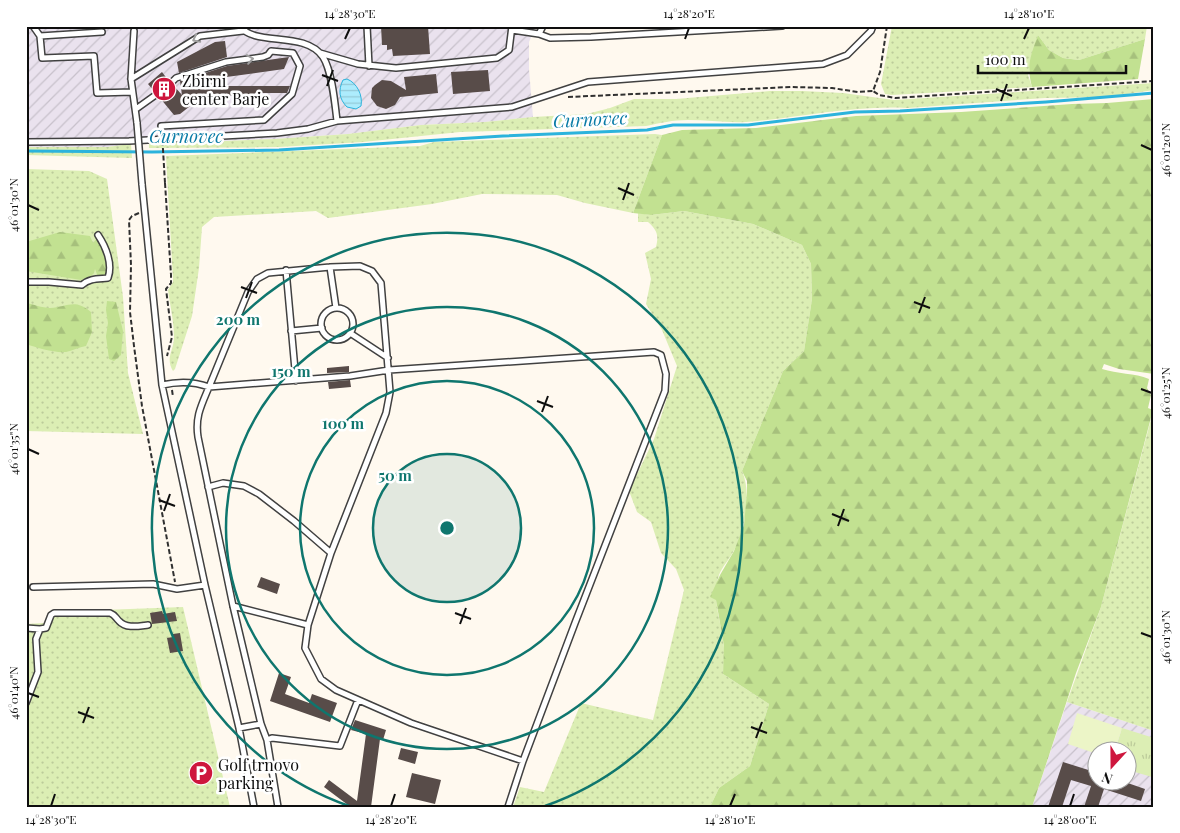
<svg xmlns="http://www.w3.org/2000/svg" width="1180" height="833" viewBox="0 0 1180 833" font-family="'Playfair Display',serif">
<defs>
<pattern id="industrial-furrows" width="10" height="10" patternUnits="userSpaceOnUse" patternTransform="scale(1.25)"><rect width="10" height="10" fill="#eae2ee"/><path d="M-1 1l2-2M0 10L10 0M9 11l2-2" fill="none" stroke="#c8c1cb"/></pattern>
<pattern id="grass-dots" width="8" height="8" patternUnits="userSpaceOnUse" patternTransform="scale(1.25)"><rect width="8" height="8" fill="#dceeb4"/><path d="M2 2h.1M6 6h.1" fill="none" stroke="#bccb9a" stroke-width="1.8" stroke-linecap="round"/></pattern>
<pattern id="forest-firs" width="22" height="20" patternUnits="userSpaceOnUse" patternTransform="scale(1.25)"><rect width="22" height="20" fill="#c2e191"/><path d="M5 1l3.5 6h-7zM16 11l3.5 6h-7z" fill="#a6c07c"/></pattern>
<pattern id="park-tufts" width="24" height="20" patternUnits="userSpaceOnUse" patternTransform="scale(1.25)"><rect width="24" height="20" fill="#dceeb4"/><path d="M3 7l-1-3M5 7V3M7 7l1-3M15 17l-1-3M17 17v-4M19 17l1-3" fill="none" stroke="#bccb9a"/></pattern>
<pattern id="water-rules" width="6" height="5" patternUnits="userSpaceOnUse" patternTransform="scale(1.25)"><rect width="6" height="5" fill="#adecfd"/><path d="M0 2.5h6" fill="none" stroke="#94c9d8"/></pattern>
</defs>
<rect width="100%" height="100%" fill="#fff9ef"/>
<path fill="url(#industrial-furrows)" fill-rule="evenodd" d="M26 26H536L529 42V69L533 117 485 122 421 125 348 134 275 139 131 144 107 147H26Z
M1067 702 1154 731V807H1032ZM1098 750H1128V780H1098Z"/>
<path fill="url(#grass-dots)" d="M892 26H1147L1145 39 1079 60 1063 58 1049 50 1038 35 1028 75 1032 87 892 95 885 94 881 84Z
M1154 83V90L1107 97 1045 98 907 108C852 105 800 118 746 122 726 123 707 120 688 120 673 120 660 123 646 126L460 132 363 142 279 147 149 148V144L275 139 348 134 421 125 485 122 533 117 587 114 610 108 634 99H676L770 91H802L843 93 894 100Z
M655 134 662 135 633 213 585 203 557 195 482 194 432 204 328 218 316 211 214 217 202 227 199 268 192 316 175 369 173 371C165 357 174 351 174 337 174 322 170 305 168 290L173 282V279L166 156 420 146 434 142Z
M131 144 132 158 26 155V147H107Z
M26 169 89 171 107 179 123 297 128 373 143 434 26 431Z
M684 211 753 224 802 245 811 264 812 299 804 351 783 371 742 471C752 493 745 532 733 552 729 560 722 567 719 575 711 600 722 623 724 647 724 656 724 665 723 674L769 704 750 766 719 788 710 807H513L520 787 544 792 581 703 653 720 684 590 676 569 661 553 651 522 637 512 629 491 654 439 677 366 662 330 646 304 651 279 645 253 656 247C659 235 657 230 648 222H638V213L651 215Z
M1154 408V731L1067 702 1101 607Z
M183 607 230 807H26V624L44 623 49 612Z"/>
<path fill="url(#forest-firs)" d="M1038 35 1049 50 1063 58 1079 60 1145 39 1138 79 1032 87C1026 65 1031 55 1038 35Z
M1154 99V374L1119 369 1104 364 1102 369C1117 374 1135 373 1149 379L1147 388 1151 395 1148 408 1153 410 1101 607 1076 673 1032 807H710L719 788 750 766 769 704 723 674 724 646 716 600 710 597 720 575 734 551 744 525 747 492V481L742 471 783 371 804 351 812 299 811 264 802 245 753 224 684 211 651 215 633 213 662 135 682 130 756 128 856 116 961 112 1072 104 1107 103Z
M60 232 90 236 93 243 98 237 107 242 111 258V272L105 280 98 277 95 269 94 273 91 276 81 280 26 271V242Z
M107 301 116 302 123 331 121 355 114 361 109 359 106 336 108 323 106 310Z
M26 303C33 304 42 308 50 308 67 307 75 298 91 312L92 332 86 346C79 347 72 351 66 352 54 353 38 348 26 344Z"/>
<path fill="url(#park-tufts)" d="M1122 728 1154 738V772L1152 777 1128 770V750H1115Z"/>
<path fill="#ecf5c7" d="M1077 713 1122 728 1115 750H1098L1097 754 1068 744Z"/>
<path fill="url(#water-rules)" stroke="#2cb3dc" d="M347 79C357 83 363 95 361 106L356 109 347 107C339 99 338 90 343 80Z"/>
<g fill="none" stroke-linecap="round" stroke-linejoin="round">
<path stroke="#2cb3dc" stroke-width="3" d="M26 151 152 152 279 150 503 136 647 130 673 125H748L855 112 900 111 1046 102 1154 93"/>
</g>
<path fill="#584c49" d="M381 26H428L430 54 393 56 392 49 387 50V45H382Z
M225 41 227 57 179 73 177 62 215 42Z
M289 57 284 69 219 78 220 86H290L287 93H255L251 103 227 94 194 103 180 114 174 115 160 98 161 94 160 91 157 90 154 91 148 84 162 72 168 80V86L170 87 174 86 182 95 180 81 227 66Z
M488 70 490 91 453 94 451 72Z
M436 74 438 93 400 97 395 105 386 109 377 106 371 98 372 88 375 85 382 80 391 81 406 90 404 77Z
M349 366V372L327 373V368Z
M350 380 351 387 329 389 328 382Z
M261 577 280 584 277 594 257 587Z
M162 611 163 614 175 612 177 621 152 624 150 613Z
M180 633 183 651 170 653 167 638 173 637V634Z
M279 673 291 677 285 694 309 703 312 694 337 703 330 722 270 701Z
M355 720 386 730 383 740 380 739 371 807 348 805 324 787 329 780 357 801 366 734 351 730Z
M401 748 418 752 415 764 398 759Z
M1063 762 1098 773V780H1119L1145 789 1141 801 1104 789 1098 807H1084L1091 786 1071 780 1062 807H1048Z
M412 773 441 780 435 804 406 797Z"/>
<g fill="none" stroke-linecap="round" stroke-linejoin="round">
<g stroke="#414141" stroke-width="8">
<path id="service" d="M33 26 40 36
M240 26C254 47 305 30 323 57 332 71 335 104 337 121
M367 26 369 66
M512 30 539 34 543 26
M134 31 131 79 137 123
M102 32 40 36 42 58 94 56 97 93 132 92
M539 34 550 38 591 37 782 26
M320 53 358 64 396 68 497 58 509 50 512 26
M131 79 200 36 243 31
M136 109 157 94
M161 126 264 120 292 94 300 66 293 53 271 51 268 55 263 57 226 62 176 78 171 83
M26 142 129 141 277 133 308 129 337 121 512 107 588 82 823 64 847 55 871 31 873 26
M142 184 162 385 205 585 239 728 254 807
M330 267 336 308
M286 270 296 381
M26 282H49L82 285C89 278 99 279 108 278 113 264 106 247 98 235
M321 324a16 16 0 1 1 32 0a16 16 0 1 1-32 0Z
M291 331 322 328
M350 333 388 358
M162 385C179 381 193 381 209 387L248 292 257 279 268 273 330 267 360 266 372 271 381 283 390 392 386 413 331 553 308 625 305 648 321 679 336 690 411 723 523 761
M208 487 223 483 244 486 259 494 294 521 331 553
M33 587 153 584 177 589 205 585
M233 606 308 625
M26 628 40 629
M26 703 38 672 36 639 40 629 46 628 51 615 54 613H110C115 615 115 617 119 621 126 629 139 626 148 625
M239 728 261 724
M267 740 272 738 340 746 358 700
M278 807 267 740 261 724 233 606 198 437C195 417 201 406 209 387L350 376 389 370 654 352 661 355 666 374 665 391 575 623 523 761 508 807"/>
</g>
<path stroke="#303030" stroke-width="2" stroke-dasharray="5 2.5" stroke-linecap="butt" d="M887 26 880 72 873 91 879 95 895 98 1154 81
M568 97 791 87 832 88 858 92 873 91
M165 183 171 275V283L166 289 172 337 167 356
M139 213 132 216 129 220 131 265 130 312 134 346 142 406 175 582
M172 390 173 397"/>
<use href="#service" stroke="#fff" stroke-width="5"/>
<g stroke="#414141" stroke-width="8" stroke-linecap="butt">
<path id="service-bridge" d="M137 123 142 184"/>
</g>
<path stroke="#303030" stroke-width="2" stroke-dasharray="5 2.5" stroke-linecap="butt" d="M162 133 165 183"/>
<use href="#service-bridge" stroke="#fff" stroke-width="5"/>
</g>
<defs><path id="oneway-chevron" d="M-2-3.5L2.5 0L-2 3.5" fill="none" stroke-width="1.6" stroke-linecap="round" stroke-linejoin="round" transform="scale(1.25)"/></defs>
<g stroke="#9f9f9f">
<use href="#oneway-chevron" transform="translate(196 39) rotate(153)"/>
<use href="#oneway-chevron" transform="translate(250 59) rotate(-8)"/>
</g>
<path fill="none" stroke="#0e0e0e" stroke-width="2" d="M345 39 350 28M685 39 689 28M1024 39 1029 28M322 75 338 81M327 86 333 70M996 89 1012 96M1001 101 1007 84M1141 145 1152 150M618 188 634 195M623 200 629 183M28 205 39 210M241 287 257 293M246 298 252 282M914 302 930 308M919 313 925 297M1141 389 1152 393M537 401 553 407M542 412 548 396M28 449 39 454M159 500 175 506M164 511 170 494M832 514 849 521M838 526 844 509M455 613 471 619M460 624 466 608M1141 633 1152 637M28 693 39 697M78 712 94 718M83 723 89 707M751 727 767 733M756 738 762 722M51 806 55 794M391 806 395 794M730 806 735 794M1070 806 1074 794"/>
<circle cx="447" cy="528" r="74" fill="#0f766e" fill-opacity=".12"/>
<g fill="none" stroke="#0f766e" stroke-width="2.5">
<circle cx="447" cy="528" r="74"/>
<circle cx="447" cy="528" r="147"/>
<circle cx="447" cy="528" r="221"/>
<path d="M349 806A295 295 0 1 1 545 806"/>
</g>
<defs>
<g id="building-disc" transform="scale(1.25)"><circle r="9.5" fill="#ce163d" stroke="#fff"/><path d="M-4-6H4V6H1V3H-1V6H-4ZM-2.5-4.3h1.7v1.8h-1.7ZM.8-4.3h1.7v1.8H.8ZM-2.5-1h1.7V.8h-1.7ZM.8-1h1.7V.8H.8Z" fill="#fff"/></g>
<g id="parking-disc" transform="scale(1.25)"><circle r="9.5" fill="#ce163d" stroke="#fff"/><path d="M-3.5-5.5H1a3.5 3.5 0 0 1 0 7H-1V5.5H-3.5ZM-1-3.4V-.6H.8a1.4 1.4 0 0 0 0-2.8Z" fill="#fff"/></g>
</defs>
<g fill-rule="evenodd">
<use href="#building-disc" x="164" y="89"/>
<use href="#parking-disc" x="201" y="773"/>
</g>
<g text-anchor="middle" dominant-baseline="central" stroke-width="5" stroke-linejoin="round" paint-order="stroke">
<g font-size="16" fill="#0e0e0e" stroke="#fff" text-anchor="start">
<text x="182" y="80">Zbirni<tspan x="182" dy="18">center Barje</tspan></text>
<text x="218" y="764">Golf trnovo<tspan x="218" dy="18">parking</tspan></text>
</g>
<g font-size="18" font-style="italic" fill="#097ba6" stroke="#fff">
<text transform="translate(590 119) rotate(-3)">Curnovec</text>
<text x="186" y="136">Curnovec</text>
</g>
</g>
<circle cx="447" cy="528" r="8" fill="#0f766e" stroke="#fff" stroke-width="2.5"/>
<g font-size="15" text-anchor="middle" font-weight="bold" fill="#0f766e" stroke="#fff" stroke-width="5" stroke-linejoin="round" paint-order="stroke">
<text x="238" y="325">200 m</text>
<text x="291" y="377">150 m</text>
<text x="343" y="429">100 m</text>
<text x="395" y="481">50 m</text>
</g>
<rect width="1180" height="833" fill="none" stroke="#ffffff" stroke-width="55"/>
<g transform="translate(1112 766) rotate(201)"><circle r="24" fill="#ffffff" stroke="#9f9f9f"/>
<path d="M0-4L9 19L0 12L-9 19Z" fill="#ce163d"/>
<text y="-8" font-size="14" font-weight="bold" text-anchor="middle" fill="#0e0e0e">N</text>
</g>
<path d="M978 65v8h148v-8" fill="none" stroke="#0e0e0e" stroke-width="2.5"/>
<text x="985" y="65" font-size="15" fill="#0e0e0e" stroke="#ffffff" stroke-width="4" paint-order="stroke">100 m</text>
<rect x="28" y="28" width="1124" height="778" fill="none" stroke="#0e0e0e" stroke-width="2"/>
<g font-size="12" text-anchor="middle" fill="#0e0e0e">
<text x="350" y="18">14°28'30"E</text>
<text x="689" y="18">14°28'20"E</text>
<text x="1029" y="18">14°28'10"E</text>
<text transform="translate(1166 150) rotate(-90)" y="4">46°01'20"N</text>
<text transform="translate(14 205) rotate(-90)" y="4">46°01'30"N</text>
<text transform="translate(1166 393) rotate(-90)" y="4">46°01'25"N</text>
<text transform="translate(14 449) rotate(-90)" y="4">46°01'35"N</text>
<text transform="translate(1166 637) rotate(-90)" y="4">46°01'30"N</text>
<text transform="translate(14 693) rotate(-90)" y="4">46°01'40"N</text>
<text x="51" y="824">14°28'30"E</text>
<text x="391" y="824">14°28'20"E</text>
<text x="730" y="824">14°28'10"E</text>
<text x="1070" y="824">14°28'00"E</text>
</g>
</svg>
